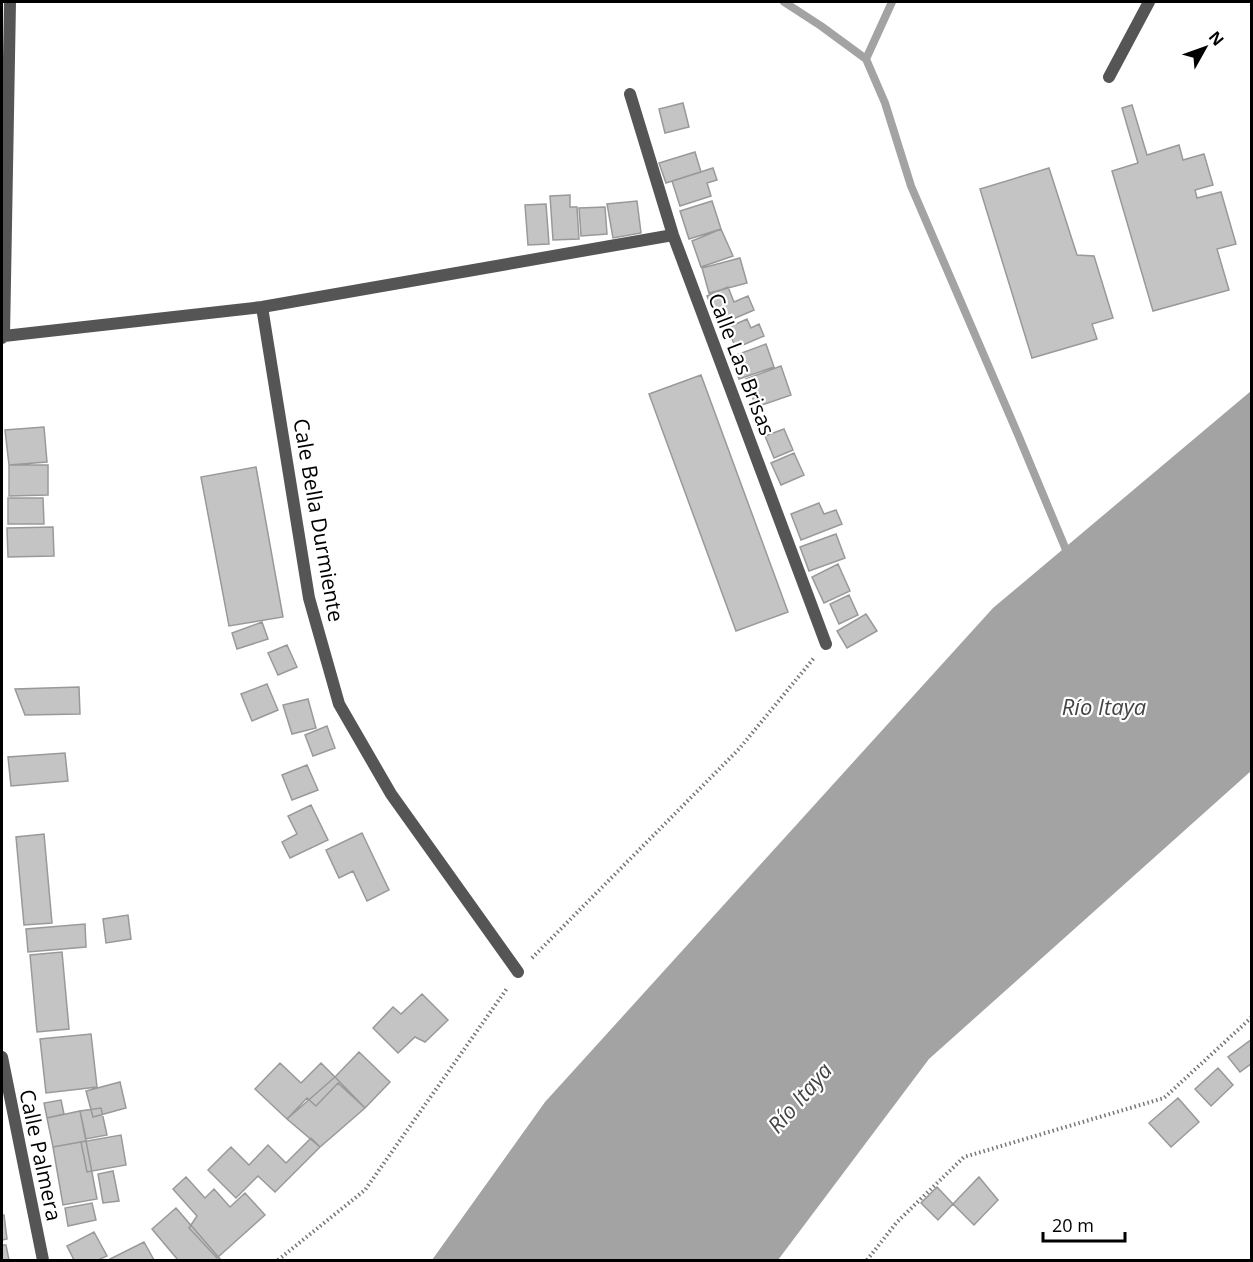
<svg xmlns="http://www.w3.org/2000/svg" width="1253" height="1262" viewBox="0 0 1253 1262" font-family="'Open Sans',sans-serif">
<rect width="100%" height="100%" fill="#fff"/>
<path fill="#a3a3a3" d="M1251 391V771L929 1059 778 1260H432L545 1102 993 608Z"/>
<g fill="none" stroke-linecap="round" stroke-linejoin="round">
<path stroke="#a3a3a3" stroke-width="8" d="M784 2 821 26 866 59 885 103 911 186 1019 437 1069 557
M866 59 892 2"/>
</g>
<path fill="#c4c4c4" stroke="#999" stroke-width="1.5" d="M683 103 689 127 665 133 659 109Z
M1132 105 1147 155 1179 145 1183 160 1204 154 1213 185 1195 190 1197 198 1221 192 1236 244 1217 249 1229 290 1153 311 1112 171 1138 163 1122 108Z
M695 152 701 172 666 183 659 163Z
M713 168 717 180 707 183 711 196 680 206 672 181Z
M1049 168 1077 255 1094 256 1113 318 1092 324 1097 339 1032 358 980 189Z
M570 195V207H577L579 239 553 240 550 196Z
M637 201 641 233 613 238 607 204Z
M712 201 721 229 689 239 680 211Z
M546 204 549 244 528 245 525 205Z
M605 207 607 234 581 236 579 208Z
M721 229 733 256 701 267 692 241Z
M740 258 747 283 709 293 702 268Z
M728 287 734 302 748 296 754 310 719 325 707 296Z
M747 319 751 328 759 324 764 336 736 348 727 328Z
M766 344 774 367 739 379 731 357Z
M781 366 791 395 756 407 746 379Z
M701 375 788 612 736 631 649 394Z
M44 427 47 462 9 465 5 430Z
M784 429 793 450 774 458 765 436Z
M794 453 804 475 781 485 771 463Z
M9 465H48V495L9 496Z
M256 467 283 617 229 626 201 477Z
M8 498H43L44 524H8Z
M819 503 824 514 836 510 842 524 801 540 791 514Z
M53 527 54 556 8 557 7 528Z
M836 534 845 558 809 571 800 547Z
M838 564 850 591 824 603 812 577Z
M849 595 858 615 839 624 830 604Z
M866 614 877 631 847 648 837 631Z
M262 622 268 639 237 649 232 633Z
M287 645 297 667 278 675 268 653Z
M267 684 278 710 252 721 241 694Z
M79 687 80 714 25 715 15 689Z
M308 699 316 728 292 734 283 705Z
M327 726 335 748 313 756 305 735Z
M65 753 68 781 11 786 8 757Z
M307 765 318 790 292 800 282 775Z
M311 805 328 840 290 858 282 842 297 834 288 816Z
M362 833 389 890 367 901 353 871 339 878 326 850Z
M44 834 52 923 24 925 16 837Z
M128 915 131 939 106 943 103 919Z
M85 924 86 947 28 952 26 929Z
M62 952 69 1029 37 1032 30 955Z
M422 994 448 1020 425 1042 415 1037 398 1053 373 1028 393 1007 401 1014Z
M91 1034 97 1087 46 1093 40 1039Z
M1252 1039V1063L1240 1072 1228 1057Z
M359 1052 390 1082 365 1108 338 1083 316 1106 307 1098 287 1119 255 1089 280 1063 301 1083 321 1063 335 1077Z
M1218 1068 1233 1085 1211 1106 1195 1089Z
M335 1077 365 1108 320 1147 287 1119Z
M120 1082 126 1108 93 1117 86 1091Z
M1178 1098 1199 1122 1171 1147 1149 1123Z
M61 1100 64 1114 47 1118 44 1103Z
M101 1108 107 1135 86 1139 80 1111Z
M80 1111 86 1141 53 1147 47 1118Z
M121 1135 126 1165 87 1172 81 1142Z
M311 1138 320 1147 275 1192 258 1176 236 1198 208 1170 231 1147 249 1165 268 1145 286 1163Z
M86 1141 97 1199 63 1205 53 1147Z
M113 1171 119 1201 103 1203 98 1174Z
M186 1177 205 1198 214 1189 230 1207 245 1193 265 1215 217 1258 189 1228 197 1216 173 1189Z
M979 1177 998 1200 974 1225 953 1204Z
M937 1187 953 1204 938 1220 921 1203Z
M92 1203 96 1220 68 1226 65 1208Z
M176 1208 221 1260H178L152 1229Z
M2 1215H4L7 1239 2 1240Z
M94 1232 107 1256 98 1260H74L67 1246Z
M144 1242 154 1260H111L110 1259Z
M2 1245H6L9 1260H2Z"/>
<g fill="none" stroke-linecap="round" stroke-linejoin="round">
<path stroke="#777" stroke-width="4" stroke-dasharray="1.5 3" stroke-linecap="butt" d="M532 958 739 749 814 658
M278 1260 365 1190 508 987
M867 1260 897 1222 964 1157 1164 1098 1252 1017"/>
<path stroke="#555" stroke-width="12" d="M1109 77 1149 2
M630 94 673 235 826 644
M262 307 309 598 339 704 391 794 518 972
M4 336 10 2
M2 338 4 336 262 307 673 235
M2 1057 43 1260"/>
</g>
<g text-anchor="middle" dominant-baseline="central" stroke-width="4.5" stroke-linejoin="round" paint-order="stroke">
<g font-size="21" fill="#000" stroke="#fff">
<text transform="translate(742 364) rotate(69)">Calle Las Brisas</text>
<text transform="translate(319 520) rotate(80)">Cale Bella Durmiente</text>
<text transform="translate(41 1155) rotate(78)">Calle Palmera</text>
</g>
<g font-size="22" font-style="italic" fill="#444" stroke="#fff">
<text x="1104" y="706">Río Itaya</text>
<text transform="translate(799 1097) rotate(-49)">Río Itaya</text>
</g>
</g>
<rect width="1253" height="1262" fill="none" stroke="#000000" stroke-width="6"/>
<g transform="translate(1205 48) rotate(50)" stroke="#ffffff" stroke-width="4.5" paint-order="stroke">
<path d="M0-4.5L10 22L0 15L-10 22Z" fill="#000000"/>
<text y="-9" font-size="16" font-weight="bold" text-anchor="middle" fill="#000000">N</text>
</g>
<path d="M1043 1232v9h82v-9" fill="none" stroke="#000000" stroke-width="3"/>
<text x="1052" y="1232" font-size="18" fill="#000000" stroke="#ffffff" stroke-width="4.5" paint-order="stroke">20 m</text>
</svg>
